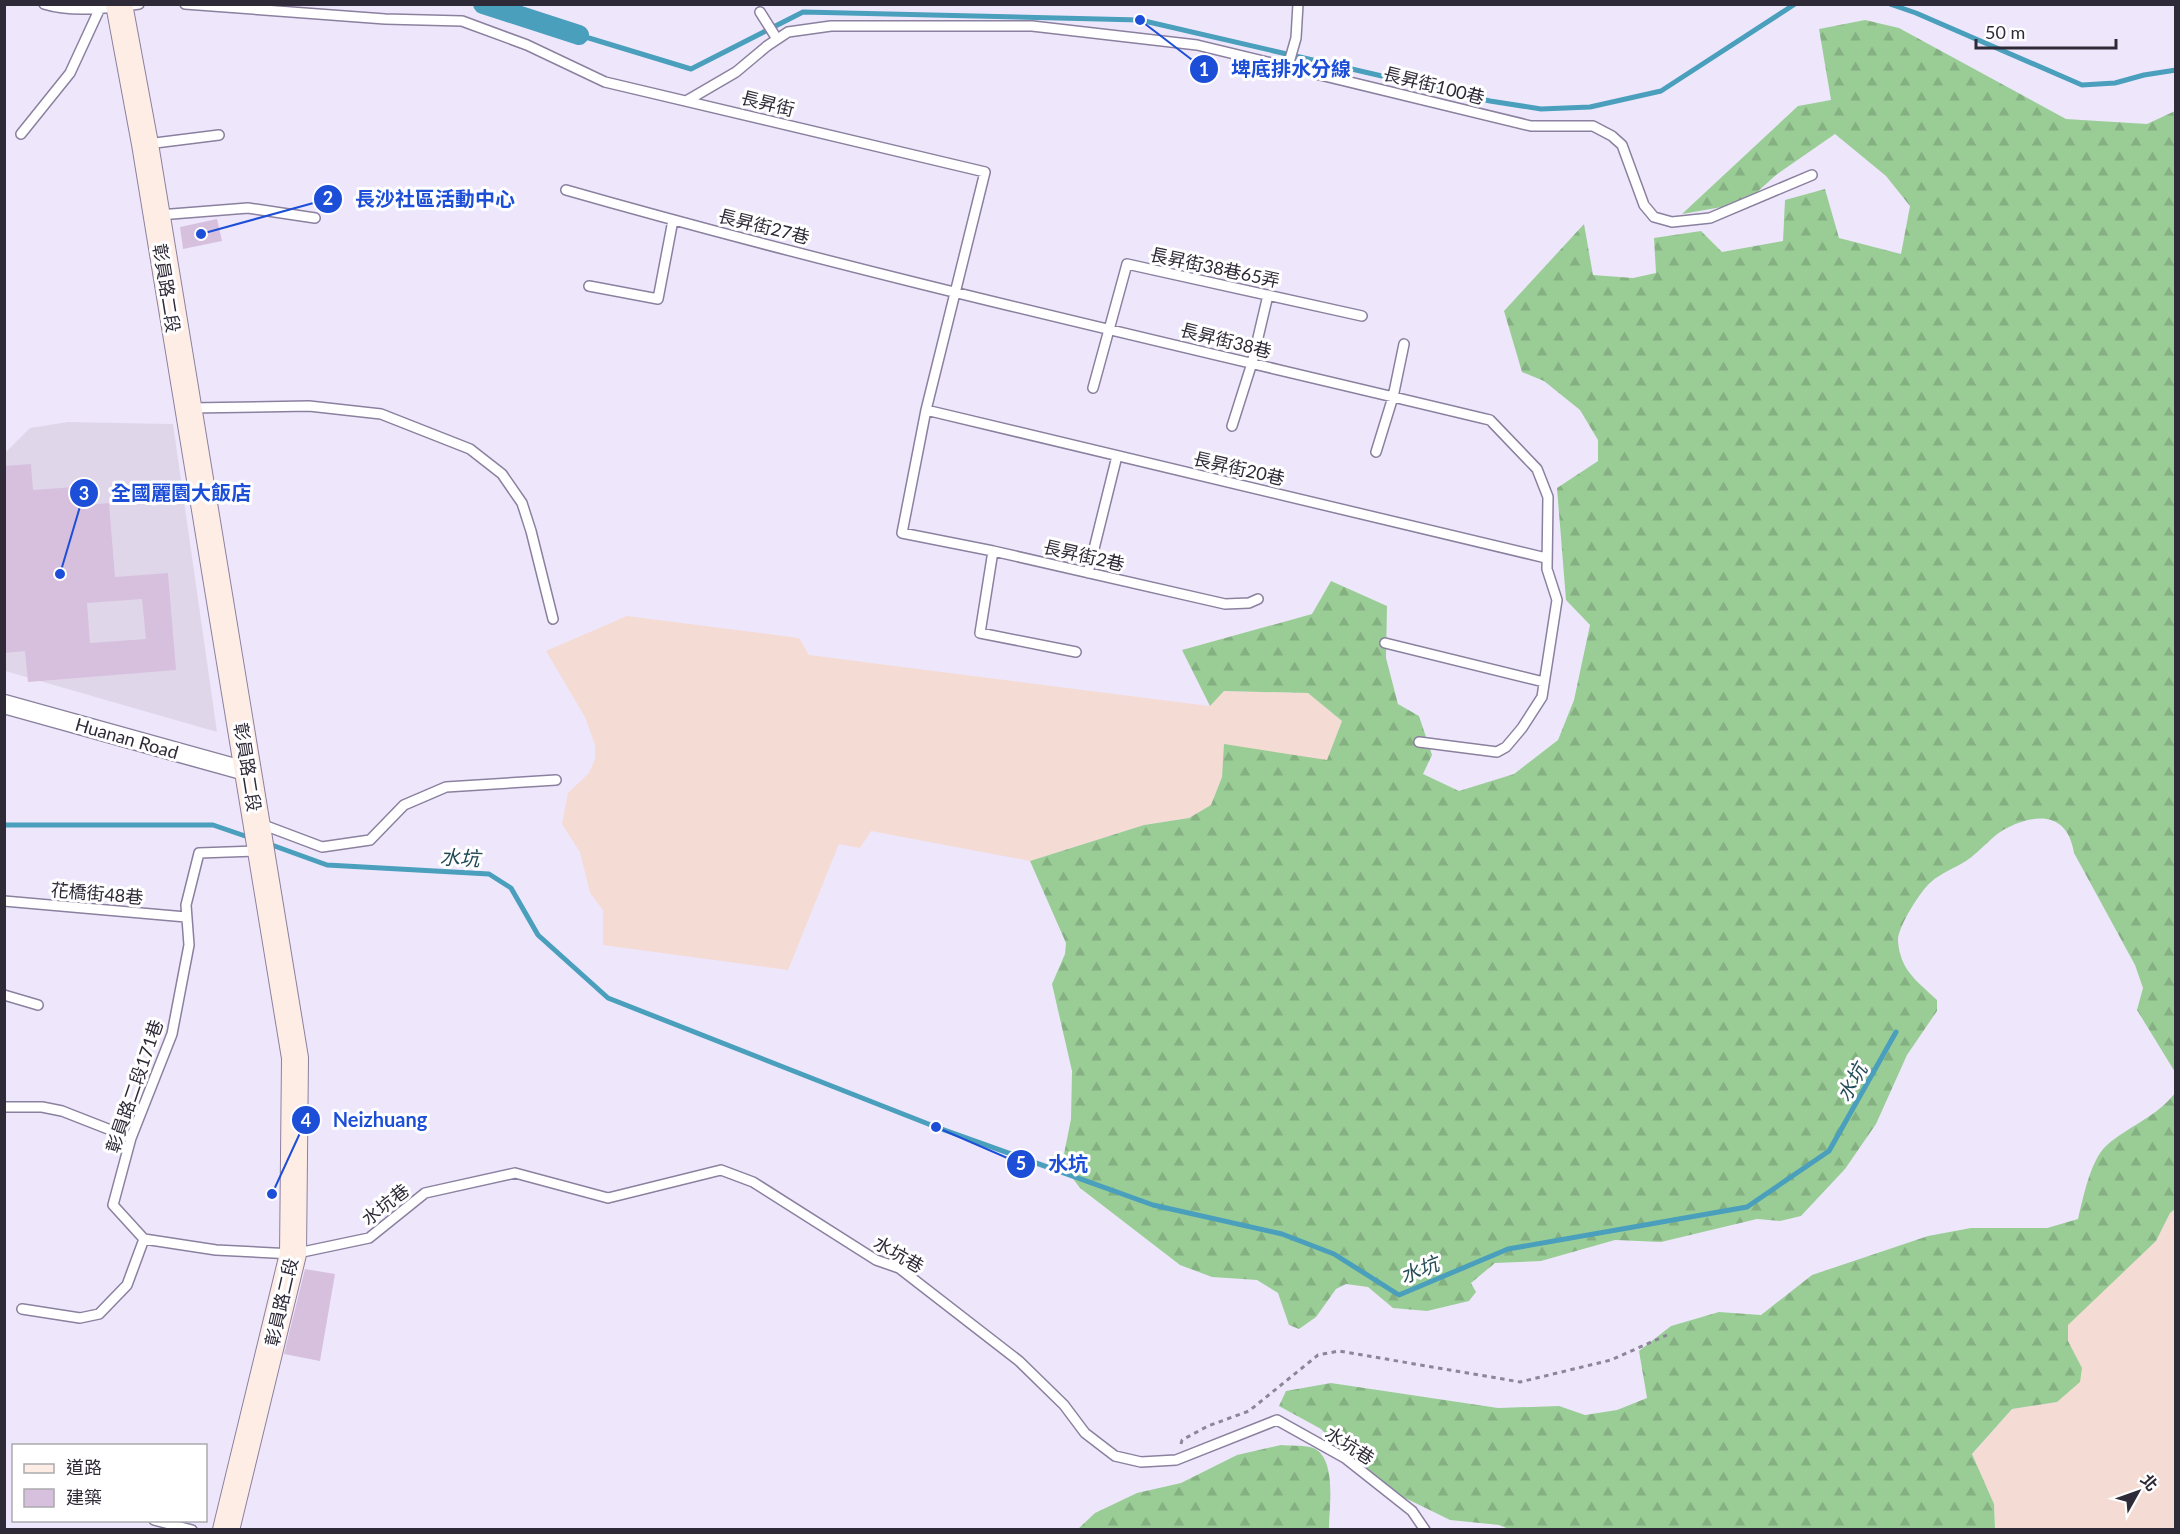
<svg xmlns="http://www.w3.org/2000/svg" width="2180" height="1534" viewBox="0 0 2180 1534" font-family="Lato,'Noto Sans TC',sans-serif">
<defs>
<pattern id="forest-firs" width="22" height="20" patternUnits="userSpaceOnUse" patternTransform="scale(1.5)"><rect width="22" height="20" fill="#9acd96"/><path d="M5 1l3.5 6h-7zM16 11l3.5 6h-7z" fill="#85b082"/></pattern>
</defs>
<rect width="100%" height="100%" fill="#eee7fc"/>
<path fill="#e0d6ea" d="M68 422 173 424 217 732 5 671 4 454 30 428Z"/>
<path fill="#f4dbd3" d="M627 616 799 638 809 655 1209 706 1224 691 1308 693 1342 721 1327 761 1225 745 1222 777 1211 805 1189 818 1144 825 1030 861 871 831 860 848 839 844 788 970 603 945V910L590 893 580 852 562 824 568 793 589 773 595 759V745L585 717 546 651Z
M2175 1209V1529H1995L1994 1504 1972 1455 2012 1409 2057 1402 2082 1368 2068 1341 2067 1325 2156 1241 2170 1213Z"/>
<path fill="url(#forest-firs)" d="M1865 20 1899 28 2066 119 2147 124 2175 111V1072L2137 1010 2143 988 2135 965 2074 853C2068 815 2040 812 2009 827 1993 834 1981 851 1966 861 1955 868 1941 873 1931 882 1921 890 1897 928 1898 941 1900 970 1917 981 1937 1000V1011L1907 1055 1876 1124 1845 1169 1801 1216 1780 1221 1757 1219 1661 1242 1615 1240 1541 1261 1495 1263 1471 1283 1476 1292 1469 1301 1427 1311 1393 1308 1368 1287 1346 1284 1336 1289 1316 1317 1299 1329 1289 1325 1278 1293 1257 1280 1212 1277 1180 1265 1080 1188 1062 1164 1071 1119 1072 1071 1052 984 1065 954 1066 943 1030 861 1144 825 1189 818 1211 805 1222 777 1224 744 1327 760 1342 721 1308 693 1224 691 1210 706 1182 650 1312 614 1331 581 1387 606 1386 658 1398 704 1419 716 1432 755 1423 774 1459 791 1514 774 1558 740 1574 700 1590 625 1566 600 1557 488 1598 461V440L1580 410 1544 381 1522 372 1504 311 1584 224 1593 275 1633 278 1656 273 1654 238 1701 231 1722 252 1783 241 1785 200 1825 189 1839 238 1901 254 1910 206 1886 176 1835 134 1776 175 1745 203 1682 214 1798 106 1831 100 1819 29Z
M2175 1093V1209L2170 1213 2156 1241 2068 1325V1341L2082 1368 2080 1382 2057 1402 2012 1409 1972 1454 1994 1504 1995 1529 1511 1530 1499 1525 1450 1520 1393 1492 1366 1475 1321 1429 1279 1406 1286 1391 1331 1383 1498 1408 1559 1406 1585 1415 1617 1410 1647 1398 1639 1351 1671 1326 1719 1312 1761 1315 1812 1275 1928 1236 1971 1228H2047L2078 1219C2083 1199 2090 1161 2106 1146 2128 1126 2157 1117 2175 1093Z
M1281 1445C1290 1446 1301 1445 1310 1447 1338 1454 1329 1507 1329 1529H1078L1095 1513 1137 1493 1181 1483 1237 1455Z"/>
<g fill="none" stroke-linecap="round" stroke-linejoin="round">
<path stroke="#4a9fbc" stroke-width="5" d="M1890 4 1916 13 2082 85 2115 83 2144 75 2176 70
M579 35 691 69 803 12 1140 20 1490 101 1541 109 1590 107 1661 91 1795 4
M4 825H213L251 838
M269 844 327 865 489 874 511 888 538 935 608 998 936 1127 1153 1205 1282 1234 1334 1254 1399 1295 1508 1249 1747 1207 1829 1151 1896 1032"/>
<path stroke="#4a9fbc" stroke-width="20" d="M483 4 579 35"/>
</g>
<path fill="#d6c0de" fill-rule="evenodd" d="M217 219 222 241 183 249 180 227Z
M31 464 33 490 74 487 75 506 109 503 115 577 168 573 176 670 28 682 25 651 4 653V466ZM142 599 146 639 90 643 87 603Z
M305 1269 335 1274 320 1361 284 1354Z"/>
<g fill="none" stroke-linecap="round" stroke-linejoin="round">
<g stroke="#8b809f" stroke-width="12">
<path id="service" d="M44 4C73 13 109 8 139 4
M185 4 385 19 462 21 527 45 605 82 985 172 926 410 902 533 993 551 1225 604 1249 603 1258 599
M760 12 777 39
M1288 66 1296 38 1298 4
M688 100 736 72 767 46 788 32 831 26H1032L1197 45 1531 126H1593L1612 136 1622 145 1644 205 1654 217 1672 222 1710 218 1812 175
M21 134 70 73 100 8
M147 144 219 135
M566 190C871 277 1182 346 1490 420L1537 469 1548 497 1547 569 1557 600 1542 697 1522 728 1506 747 1497 752 1419 742
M159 215 248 208 315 218
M589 286 658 299 673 220
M1093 388 1127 264 1362 316
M190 408 309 406 381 414 470 449 502 474 522 503 531 531 553 619
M926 410 1546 558
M1232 426 1252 363 1268 295
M1376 452 1393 397 1404 344
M993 551 980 633 1076 652
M1088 573 1117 456
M1385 643 1544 682
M261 824 322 847 370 840 404 805 446 787 556 780
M4 901 186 917
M4 995 38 1005
M4 1107H42L62 1111 131 1138
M144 1239 216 1250 293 1254 369 1238 425 1193 515 1173 608 1198 721 1170 753 1182 876 1260 899 1268 1019 1361 1064 1405 1085 1433 1115 1456 1141 1462 1176 1460 1277 1420 1345 1458 1412 1511 1425 1530
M144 1239 113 1205 131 1138 172 1034 189 945 186 905 199 853 259 851
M22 1309 80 1318 99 1314 127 1285 144 1239
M154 1520 192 1530"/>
</g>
<g stroke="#8b809f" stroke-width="21">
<path id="minor" d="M4 704 249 772"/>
</g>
<g stroke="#8b809f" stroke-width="28">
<path id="secondary" d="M119 4 145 144 295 1058 293 1254 226 1530"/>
</g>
<path stroke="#8c8798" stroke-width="3" stroke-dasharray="4.5 4.5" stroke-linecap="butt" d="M1181 1444 1182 1440 1208 1426 1249 1411 1318 1355 1339 1351 1520 1382 1611 1360 1667 1335"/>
<use href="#service" stroke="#fff" stroke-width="9"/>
<use href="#minor" stroke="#fff" stroke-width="18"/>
<use href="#secondary" stroke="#feede5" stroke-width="26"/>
</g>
<g text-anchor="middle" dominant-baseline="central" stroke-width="6" stroke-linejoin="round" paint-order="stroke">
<g font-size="18" fill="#2e2a37" stroke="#fff">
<text transform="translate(1434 85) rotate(14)">長昇街100巷</text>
<text transform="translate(768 103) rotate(14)">長昇街</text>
<text transform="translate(764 226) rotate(14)">長昇街27巷</text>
<text transform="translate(1215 267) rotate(12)">長昇街38巷65弄</text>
<text transform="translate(167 288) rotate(81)">彰員路二段</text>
<text transform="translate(1226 340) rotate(14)">長昇街38巷</text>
<text transform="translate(1239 468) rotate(13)">長昇街20巷</text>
<text transform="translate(1084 555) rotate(13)">長昇街2巷</text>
<text transform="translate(127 738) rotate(16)">Huanan Road</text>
<text transform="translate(248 767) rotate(81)">彰員路二段</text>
<text transform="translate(97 893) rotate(5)">花橋街48巷</text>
<text transform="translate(134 1086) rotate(-71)">彰員路二段171巷</text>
<text transform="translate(385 1204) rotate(-38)">水坑巷</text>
<text transform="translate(899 1254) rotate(30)">水坑巷</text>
<text transform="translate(281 1302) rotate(-77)">彰員路二段</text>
<text transform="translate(1350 1445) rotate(33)">水坑巷</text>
</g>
<g font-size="20" font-style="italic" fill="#234a57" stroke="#fff">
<text transform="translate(460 857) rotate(3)">水坑</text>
<text transform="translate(1851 1082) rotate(-61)">水坑</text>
<text transform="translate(1419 1269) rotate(-21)">水坑</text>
</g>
</g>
<path fill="none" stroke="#1d4ed8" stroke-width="2" d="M1140 20L1204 69M201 234L328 199M60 574L84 493M272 1194L306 1120M936 1127L1021 1164"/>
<g fill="#1d4ed8" stroke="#fff" stroke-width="2">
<circle cx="1140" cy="20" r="6"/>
<circle cx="201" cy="234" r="6"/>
<circle cx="60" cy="574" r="6"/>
<circle cx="272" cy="1194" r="6"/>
<circle cx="936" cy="1127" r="6"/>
<circle cx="1204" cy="69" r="15"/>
<circle cx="328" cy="199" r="15"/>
<circle cx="84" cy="493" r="15"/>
<circle cx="306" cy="1120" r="15"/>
<circle cx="1021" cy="1164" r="15"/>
</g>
<g font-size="18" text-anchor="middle" font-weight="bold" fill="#fff">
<text x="1204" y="76">1</text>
<text x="328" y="205">2</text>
<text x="84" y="500">3</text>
<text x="306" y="1127">4</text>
<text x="1021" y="1170">5</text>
</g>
<g font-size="20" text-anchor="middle" font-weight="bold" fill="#1d4ed8" stroke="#fff" stroke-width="6" stroke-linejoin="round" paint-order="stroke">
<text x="1291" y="76">埤底排水分線</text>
<text x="435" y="206">長沙社區活動中心</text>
<text x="181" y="500">全國麗園大飯店</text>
<text x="380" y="1127">Neizhuang</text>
<text x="1068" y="1171">水坑</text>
</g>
<rect width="2180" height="1534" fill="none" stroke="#2e2a37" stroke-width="12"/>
<rect x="12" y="1444" width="195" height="78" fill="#ffffff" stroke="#abaaaf" stroke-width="1.5"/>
<rect x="24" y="1464" width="30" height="9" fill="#feede5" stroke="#abaaaf" stroke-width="1.5"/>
<text x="66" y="1474" font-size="18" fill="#2e2a37">道路</text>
<rect x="24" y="1489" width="30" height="18" fill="#d6c0de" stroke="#abaaaf" stroke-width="1.5"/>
<text x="66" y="1504" font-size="18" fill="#2e2a37">建築</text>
<g transform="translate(2138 1492) rotate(50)" stroke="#ffffff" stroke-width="4.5" paint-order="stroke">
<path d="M0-4.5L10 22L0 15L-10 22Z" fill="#2e2a37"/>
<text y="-9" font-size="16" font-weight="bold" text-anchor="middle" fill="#2e2a37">北</text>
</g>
<path d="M1976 39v9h140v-9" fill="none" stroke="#2e2a37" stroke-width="3"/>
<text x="1985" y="39" font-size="18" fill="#2e2a37" stroke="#ffffff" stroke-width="4.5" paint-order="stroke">50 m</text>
</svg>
